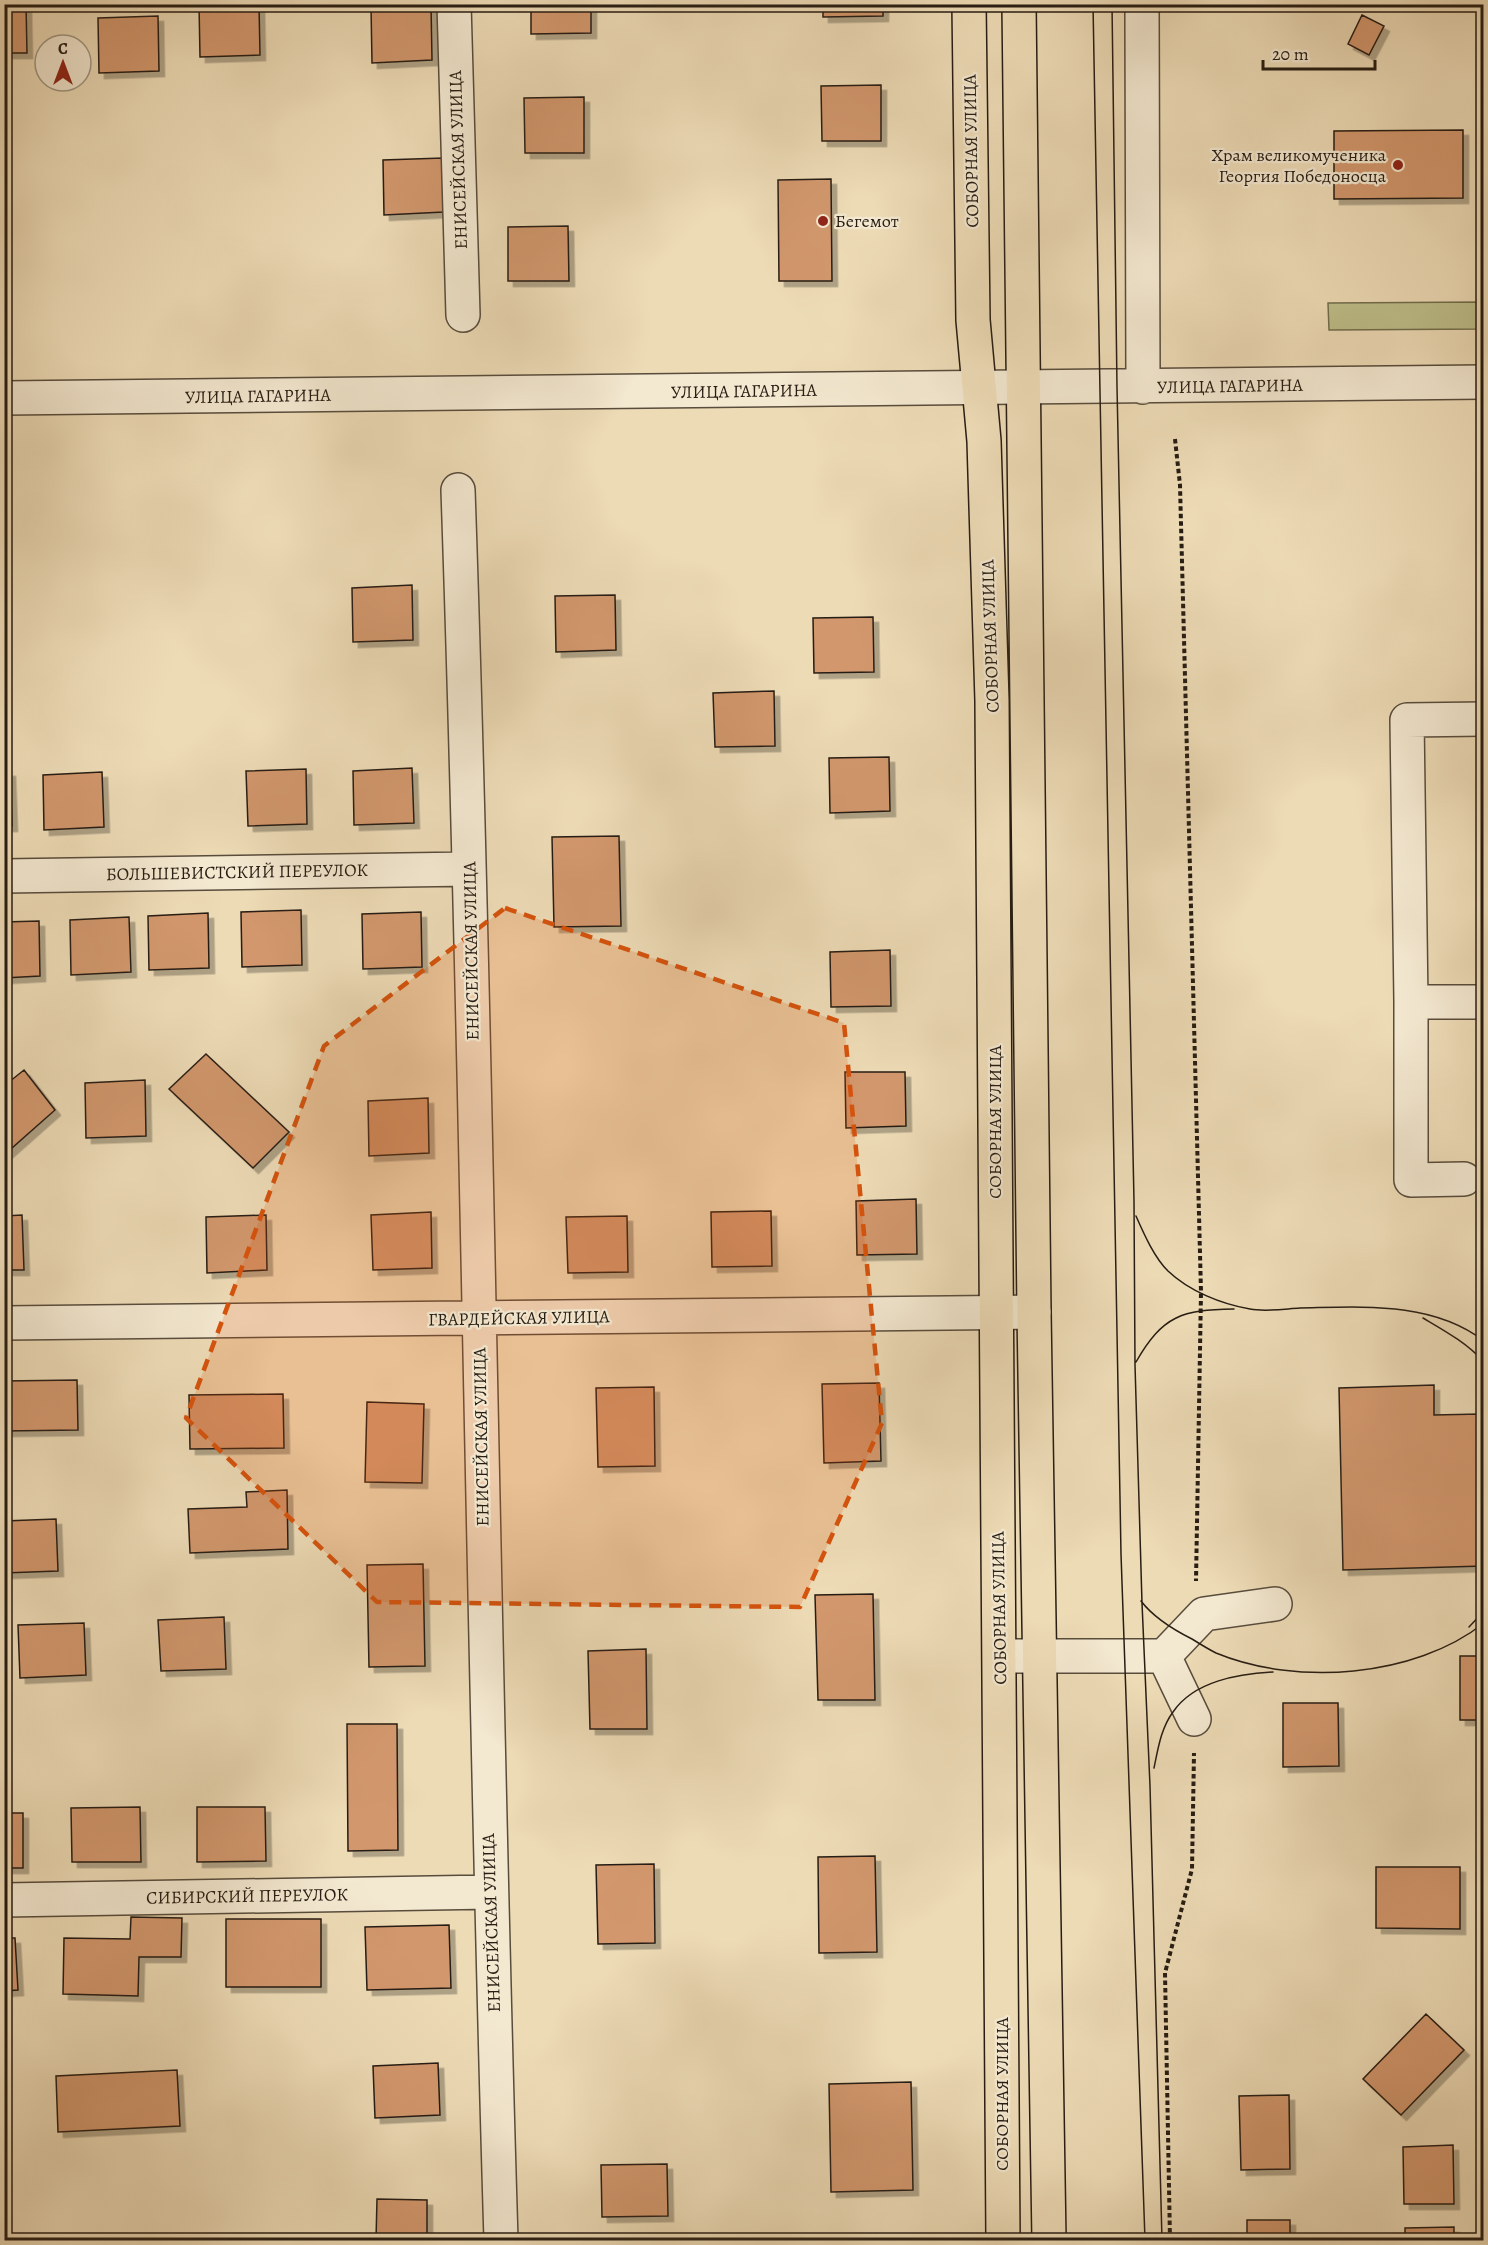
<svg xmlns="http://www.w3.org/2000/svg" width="1488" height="2245" viewBox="0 0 1488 2245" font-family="Alegreya,serif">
<defs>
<filter id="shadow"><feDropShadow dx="5.5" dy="5.5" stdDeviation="0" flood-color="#0004"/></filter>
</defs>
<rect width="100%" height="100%" fill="#eddbb6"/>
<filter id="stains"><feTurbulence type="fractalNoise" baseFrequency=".00333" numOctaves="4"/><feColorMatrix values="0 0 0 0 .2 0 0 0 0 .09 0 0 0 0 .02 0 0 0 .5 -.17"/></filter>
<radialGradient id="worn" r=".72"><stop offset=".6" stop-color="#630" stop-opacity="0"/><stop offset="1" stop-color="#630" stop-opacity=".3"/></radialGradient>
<path fill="#bdbe8a" stroke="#726e4e" stroke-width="1.5" d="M1483 302V329L1329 330 1328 303Z"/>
<path fill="#d2976d" stroke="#271d13" stroke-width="1.5" filter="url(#shadow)" d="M4 4H26L27 53H4Z
M199 4H259L260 55 200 57Z
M531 4H591V33L531 34Z
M823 4H883V16L823 17Z
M431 5 432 60 372 63 371 7Z
M1362 15 1384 26 1369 55 1348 44Z
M158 16 159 71 99 73 98 18Z
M881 85V141H822L821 86Z
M584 97V153H525L524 98Z
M1463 130V198L1334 199V131Z
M443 158 444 212 384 215 383 160Z
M831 179 832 281H779L778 180Z
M568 226 569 281H508V227Z
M412 585 413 640 353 642 352 588Z
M615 595 616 650 556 652 555 596Z
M873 617 874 672 814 673 813 618Z
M774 691 775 746 715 747 713 693Z
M889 757 890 811 830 813 829 758Z
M412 768 414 823 354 825 353 771Z
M306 769 307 824 248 826 246 771Z
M4 771H10L12 826H4Z
M102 772 104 827 44 830 43 775Z
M619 836 621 926 554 927 552 837Z
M301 910 302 965 242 967 241 912Z
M421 912 422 967 363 969 362 914Z
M208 913 209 968 149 970 148 916Z
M129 917 131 972 71 975 70 920Z
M39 921 40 976 4 978V922Z
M890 950 891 1006 831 1007 830 952Z
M206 1054 289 1132 253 1168 169 1089Z
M24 1070 55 1110 4 1155V1086Z
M845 1072H905L906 1126 846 1128Z
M145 1080 146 1136 86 1138 85 1083Z
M428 1098 429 1153 369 1156 368 1101Z
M916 1199 917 1254 857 1255 856 1201Z
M771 1211 772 1266 712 1267 711 1212Z
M431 1212 432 1268 373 1270 371 1215Z
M22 1215 24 1270H4V1216Z
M266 1215 267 1270 207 1273 206 1217Z
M627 1216 628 1272 568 1273 566 1217Z
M77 1380 78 1430 4 1431V1381Z
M879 1383 881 1461 824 1463 822 1384Z
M1434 1385V1415L1480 1414 1484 1566 1343 1570 1339 1388Z
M654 1387 655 1466 598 1467 596 1388Z
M283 1394 284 1448 190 1449 189 1395Z
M367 1402 424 1404 422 1483 365 1482Z
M287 1490 288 1549 190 1553 188 1509 247 1507 246 1492Z
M56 1519 58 1571 4 1573V1521Z
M423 1564 425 1666 369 1667 367 1565Z
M873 1594 875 1700H818L815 1595Z
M224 1617 226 1669 161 1671 158 1620Z
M84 1623 86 1675 20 1678 18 1625Z
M646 1649 647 1729H590L588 1651Z
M1460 1656H1484V1720H1460Z
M1283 1703H1338L1339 1766 1283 1767Z
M347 1724H397L398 1850 348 1851Z
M140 1807 141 1862H72L71 1808Z
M197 1807H265L266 1861 197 1862Z
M4 1813H23V1868H4Z
M875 1856 877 1952 819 1953 818 1857Z
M654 1864 655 1943 598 1944 596 1865Z
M1376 1867H1460V1929L1376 1928Z
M131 1917 182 1918 181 1957H139L138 1996 63 1994 64 1938 130 1939Z
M226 1919H321V1987H226Z
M449 1925 451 1988 367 1990 365 1927Z
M4 1938H15L18 1990 4 1991Z
M1426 2014 1464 2050 1401 2115 1363 2079Z
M438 2063 440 2115 375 2118 373 2066Z
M177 2070 180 2126 58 2132 56 2076Z
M911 2082 913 2190 831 2192 829 2084Z
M1289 2095 1290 2169 1241 2170 1239 2096Z
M1453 2145 1454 2204H1404L1403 2147Z
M667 2164 668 2216 602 2217 601 2165Z
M377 2199 427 2200V2240H376Z
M1247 2220H1290V2240H1247Z
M1454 2227V2240H1405V2228Z"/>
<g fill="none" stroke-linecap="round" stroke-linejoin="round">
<g stroke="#584c3c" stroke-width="36">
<path id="minor" d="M454 4 463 315
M1142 4 1143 387
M4 398 1484 382
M458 490C478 1073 483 1657 501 2240
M4 876 469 869
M1411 1002H1484
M1464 1179 1411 1180V1002L1407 720 1484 719
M4 1323 1034 1312
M1000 1656H1164L1194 1719
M1164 1656 1204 1614 1275 1604
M4 1900 490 1892"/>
</g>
<g stroke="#271d13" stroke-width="36">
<path id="major" d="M969 4 973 320 984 441 992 701 1003 2240
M1019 4 1034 1312 1049 2240"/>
</g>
<path stroke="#271d13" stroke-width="4" stroke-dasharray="4.5 3" stroke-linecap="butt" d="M1175 439 1180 485 1201 1292 1196 1581
M1170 2240 1165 1973 1192 1869 1194 1753"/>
<use href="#minor" stroke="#f3e8d0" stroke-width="33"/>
<use href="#major" stroke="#eddbb6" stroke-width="33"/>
<path stroke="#271d13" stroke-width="1.5" d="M1093 4 1121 1554 1145 2240
M1112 4 1117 387 1134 1201 1135 1365 1142 1603 1150 1786 1162 2240
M1136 1216C1144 1234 1154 1257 1168 1271 1189 1291 1221 1304 1250 1309 1265 1312 1284 1309 1300 1308 1362 1307 1432 1301 1484 1341
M1423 1318C1445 1331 1467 1343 1484 1362
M1136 1362C1163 1315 1182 1310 1234 1309
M1141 1601C1154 1618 1174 1630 1192 1639 1200 1644 1208 1649 1216 1653 1296 1686 1414 1678 1484 1623
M1469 1627 1484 1611
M1154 1768C1158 1749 1161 1728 1173 1712 1194 1681 1238 1674 1273 1672"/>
</g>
<path fill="#d5530d" fill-opacity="0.2" stroke="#d5530d" stroke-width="4.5" stroke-dasharray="12 8" stroke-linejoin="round" d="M505 908 844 1023 882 1423 800 1607 377 1602 186 1418 324 1046Z"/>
<g fill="#8f2418" stroke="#f3e8d0" stroke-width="2">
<circle cx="1398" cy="165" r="6"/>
<circle cx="823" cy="221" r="6"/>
</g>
<g text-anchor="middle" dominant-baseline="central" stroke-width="4.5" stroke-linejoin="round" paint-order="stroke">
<g font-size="18" fill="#271d13" stroke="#f3e8d0">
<text transform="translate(971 151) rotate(-91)">СОБОРНАЯ УЛИЦА</text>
<text transform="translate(458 160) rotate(-92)">ЕНИСЕЙСКАЯ УЛИЦА</text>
<text transform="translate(1230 386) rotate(-1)">УЛИЦА ГАГАРИНА</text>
<text transform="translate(744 391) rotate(-1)">УЛИЦА ГАГАРИНА</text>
<text transform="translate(258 396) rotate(-1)">УЛИЦА ГАГАРИНА</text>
<text transform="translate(990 636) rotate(-92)">СОБОРНАЯ УЛИЦА</text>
<text transform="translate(237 872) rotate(-1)">БОЛЬШЕВИСТСКИЙ ПЕРЕУЛОК</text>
<text transform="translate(471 951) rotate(-91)">ЕНИСЕЙСКАЯ УЛИЦА</text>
<text transform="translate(995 1122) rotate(-90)">СОБОРНАЯ УЛИЦА</text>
<text transform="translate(519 1318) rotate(-1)">ГВАРДЕЙСКАЯ УЛИЦА</text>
<text transform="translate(481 1437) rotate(-91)">ЕНИСЕЙСКАЯ УЛИЦА</text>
<text transform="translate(999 1608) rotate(-91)">СОБОРНАЯ УЛИЦА</text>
<text transform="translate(247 1896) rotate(-1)">СИБИРСКИЙ ПЕРЕУЛОК</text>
<text transform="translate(491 1923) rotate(-92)">ЕНИСЕЙСКАЯ УЛИЦА</text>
<text transform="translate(1002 2094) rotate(-90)">СОБОРНАЯ УЛИЦА</text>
</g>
<g font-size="18" fill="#271d13" stroke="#f3e8d0" text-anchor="end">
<text x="1386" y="155">Храм великомученика<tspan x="1386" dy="21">Георгия Победоносца</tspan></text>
<text x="835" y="221" text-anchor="start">Бегемот</text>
</g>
</g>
<rect width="1488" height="2245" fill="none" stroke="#eddbb6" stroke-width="24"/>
<rect x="6" y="6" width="1476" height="2233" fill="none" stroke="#271d13" stroke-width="3"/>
<rect x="12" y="12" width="1464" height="2221" fill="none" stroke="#271d13" stroke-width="1.5"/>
<g transform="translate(63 63)"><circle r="28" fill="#f3e8d0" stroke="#a19784" stroke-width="1.5"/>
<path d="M0-4.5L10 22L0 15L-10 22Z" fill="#8f2418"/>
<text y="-9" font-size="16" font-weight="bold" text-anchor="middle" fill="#271d13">С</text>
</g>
<path d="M1263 60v9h112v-9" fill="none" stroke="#271d13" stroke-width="3"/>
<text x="1272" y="60" font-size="18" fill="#271d13" stroke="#f3e8d0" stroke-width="4.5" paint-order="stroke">20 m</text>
<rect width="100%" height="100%" filter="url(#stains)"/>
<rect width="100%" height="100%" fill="url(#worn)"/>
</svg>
